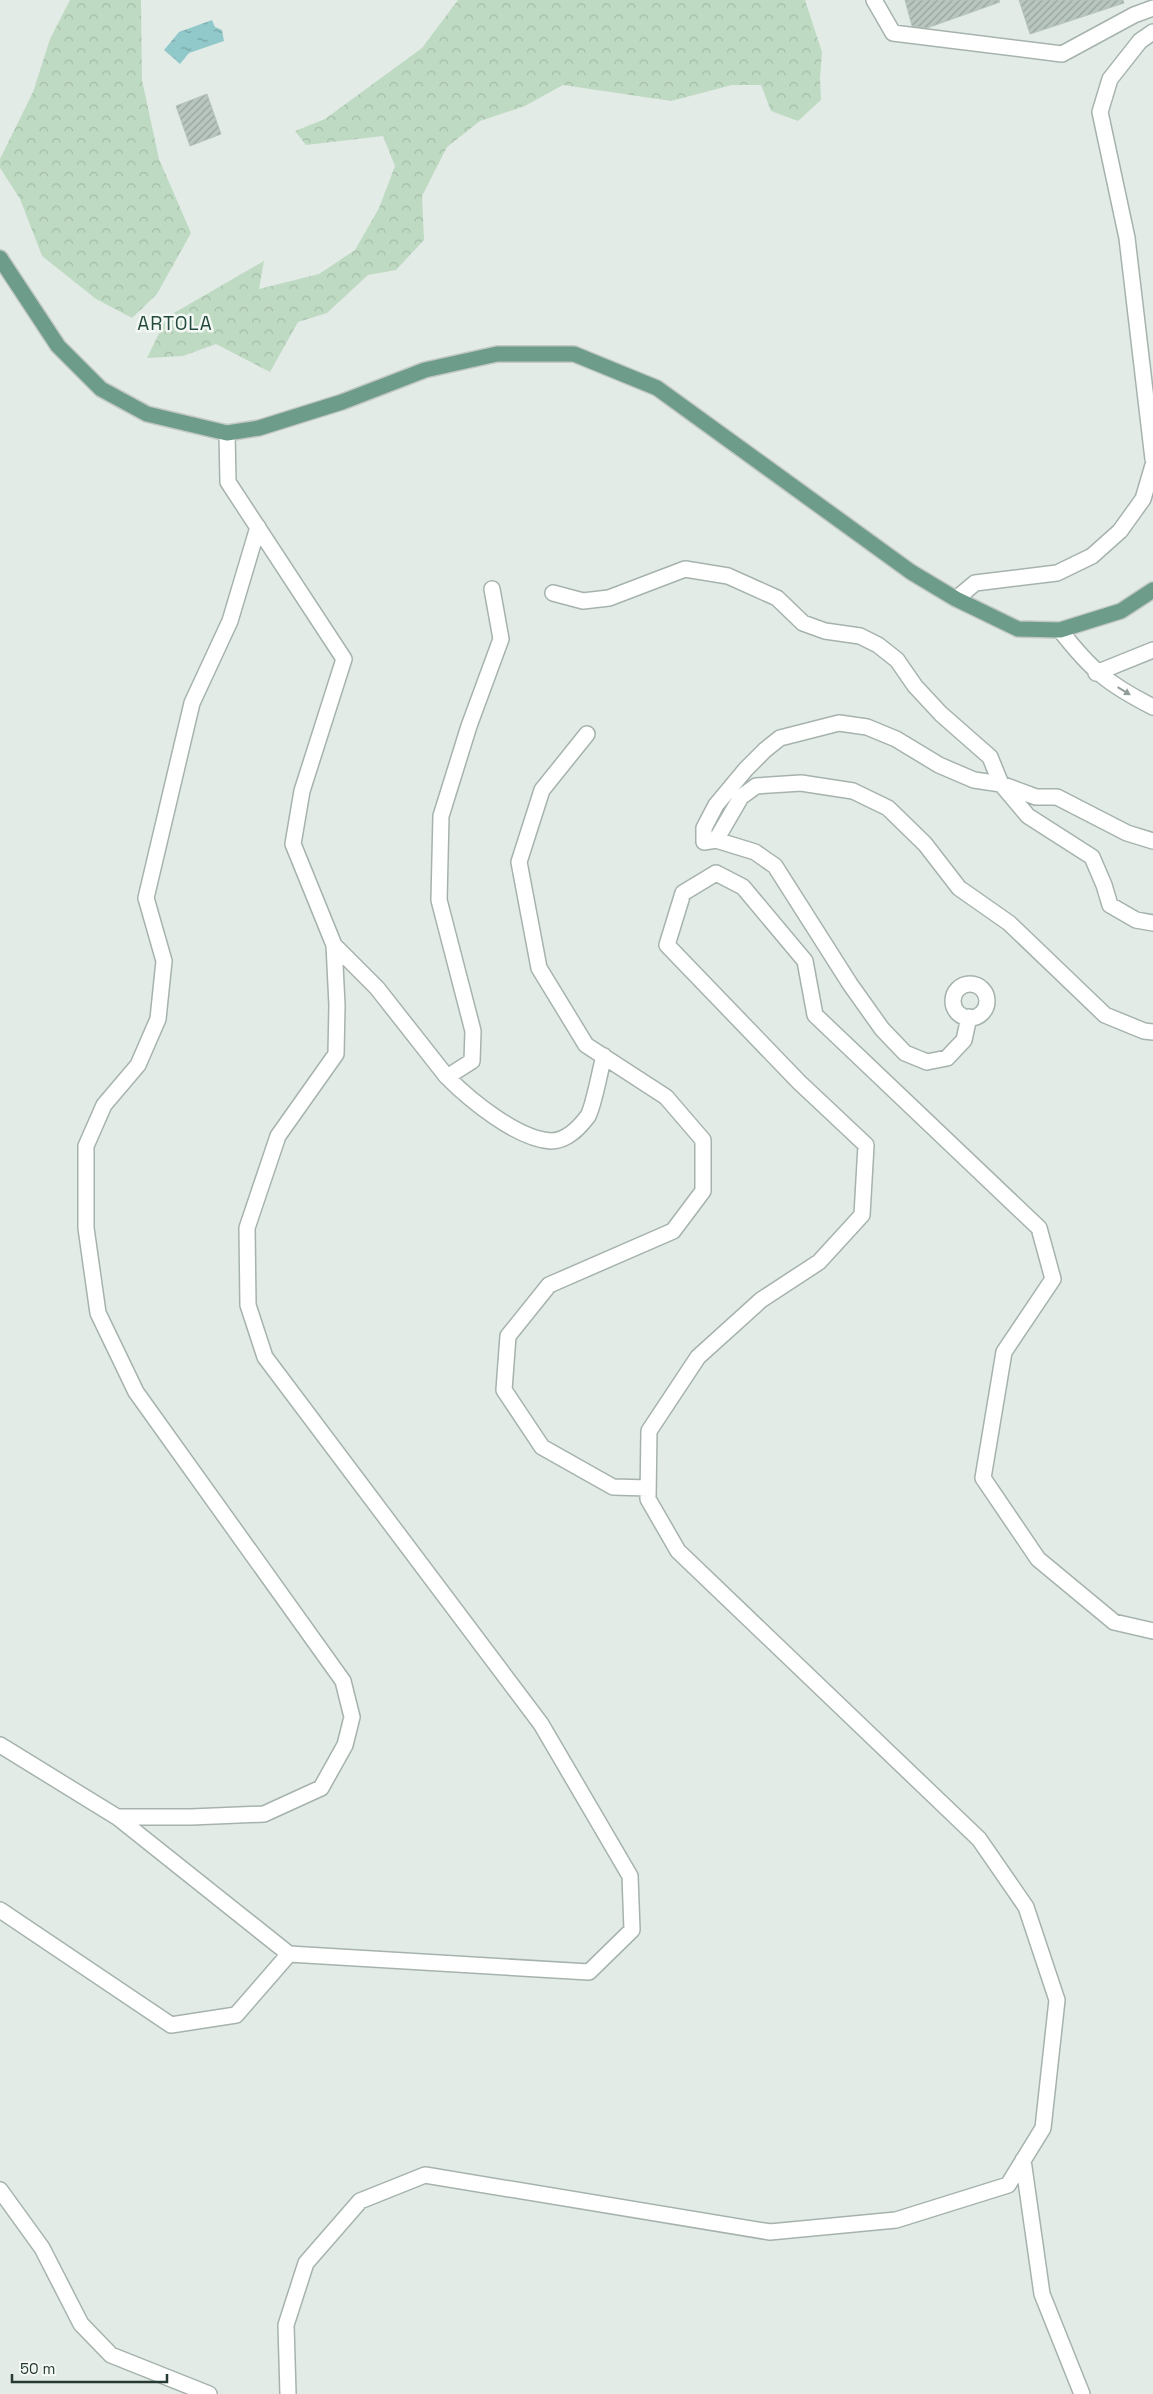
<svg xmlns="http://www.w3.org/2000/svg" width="1153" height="2394" viewBox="0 0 1153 2394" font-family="'Space Grotesk',sans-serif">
<defs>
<pattern id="forest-crowns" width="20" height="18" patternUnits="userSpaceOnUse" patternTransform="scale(1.25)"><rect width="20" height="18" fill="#bfdac3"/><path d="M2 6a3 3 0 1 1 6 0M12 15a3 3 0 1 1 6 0" fill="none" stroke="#a4bca8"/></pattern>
<pattern id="water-ripples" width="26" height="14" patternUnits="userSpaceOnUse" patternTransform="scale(1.25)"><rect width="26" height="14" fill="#91c8ca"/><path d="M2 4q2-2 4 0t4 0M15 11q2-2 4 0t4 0" fill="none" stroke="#76a4a5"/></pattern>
<pattern id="building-hatch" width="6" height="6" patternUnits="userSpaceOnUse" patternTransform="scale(1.25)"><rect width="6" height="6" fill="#b9c6bf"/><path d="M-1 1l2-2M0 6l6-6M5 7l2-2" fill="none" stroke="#96a29c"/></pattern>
</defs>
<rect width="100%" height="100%" fill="#e3ebe7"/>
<path fill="url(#forest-crowns)" d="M70 0H141L142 80 159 159 191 233 157 294 132 318 96 299 42 256 20 199 0 168V159L33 92 50 39Z
M458 0H805L822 52 820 78 821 100 798 121 771 111 761 85H732L671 101 563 85 525 106 480 121 447 147 422 196 424 240 396 270 368 275 327 313 298 322 270 372 216 344 183 356 147 358 167 317 264 261 259 289 319 274 355 250 379 208 395 166 383 136 306 145 295 131 325 119 422 48Z"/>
<path fill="url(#water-ripples)" d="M212 20 215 27 222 30 224 41 189 53 180 64 164 50 179 32Z"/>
<path fill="url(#building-hatch)" stroke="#b6c4bd" d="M905 0H999L1000 2 927 28 912 26Z
M1019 0H1123L1124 3 1030 34Z
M207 94 221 134 190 146 176 106Z"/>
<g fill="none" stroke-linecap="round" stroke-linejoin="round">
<g stroke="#a6b3ad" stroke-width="18">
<path id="street" d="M874 0 893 33 1062 54 1134 15 1153 8
M1153 32 1140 41 1110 79 1100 112 1127 238 1153 459
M553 593 583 601 609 598 685 569 728 576 777 598 803 623 825 631 860 636 878 645 897 660 915 686 941 714 990 757 1001 784 1028 816 1092 857 1104 885 1110 905 1136 920 1153 923
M956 599 975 583 1057 573 1092 556 1120 531 1143 499 1153 465
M1060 630C1091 670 1108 684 1153 707
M1096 673 1153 650
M587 734 542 790 519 862 539 968 586 1045 666 1097 703 1140V1191L673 1231 549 1285 508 1336 504 1390 542 1447 613 1487 648 1488
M716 840 741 797 756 786 801 783 853 791 888 808 925 844 959 888 1009 923 1105 1015 1144 1031 1153 1032
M334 945 377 988 447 1077 472 1061 473 1031 439 900 441 816 469 726 501 639 492 589
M953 1001a17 17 0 1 1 34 0a17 17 0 1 1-34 0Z
M969 1017 964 1040 947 1058 927 1062 905 1053 882 1029 850 984 775 866 755 852 716 840 704 842V828L716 805 746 769 765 750 780 738 839 723 867 727 896 739 939 765 974 780 1001 784 1036 797H1057L1127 833 1153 841
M447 1077C470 1100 517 1139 551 1141 567 1141 579 1128 588 1116 594 1105 600 1070 604 1056
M0 1745 117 1817 289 1954 589 1972 632 1930 630 1876 541 1724 265 1357 248 1305 247 1228 278 1136 336 1054 337 1005 334 945 293 844 302 791 344 659 228 482 227 433
M117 1817H191L264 1814 321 1788 345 1745 352 1717 343 1681 136 1392 98 1313 86 1228V1146L104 1105 138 1065 158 1019 164 961 146 898 192 703 230 621 258 527
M0 1910 171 2025 236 2015 289 1954
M1023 2160 1042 2294 1082 2394
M0 2190 42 2248 81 2324 111 2355 209 2394
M288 2394 286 2325 306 2263 360 2201 425 2175 770 2232 896 2220 1008 2185 1043 2128 1057 2000 1026 1907 979 1839 678 1551 648 1499 649 1431 698 1357 761 1300 819 1262 862 1215 866 1145 799 1082 667 945 683 893 716 873 743 887 805 961 815 1015 1039 1228 1053 1279 1004 1352 983 1478 1038 1559 1114 1622 1153 1631"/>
</g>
<g stroke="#c2c8c6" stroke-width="18">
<path id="primary" d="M0 258 58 346 101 389 147 414 227 433 259 428 342 402 425 370 497 354H574L657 388 911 572 956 599 1018 629 1060 630 1121 611 1153 590"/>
</g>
<use href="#street" stroke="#fff" stroke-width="15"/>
<use href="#primary" stroke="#6d9c8a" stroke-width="15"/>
</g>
<defs><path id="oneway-solid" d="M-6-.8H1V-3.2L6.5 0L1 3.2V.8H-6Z" transform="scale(1.25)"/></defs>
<use fill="#929d98" href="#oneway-solid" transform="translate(1124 691) rotate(31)"/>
<g text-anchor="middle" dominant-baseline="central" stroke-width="5" stroke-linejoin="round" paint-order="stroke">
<g font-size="19" letter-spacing="1" fill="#234a3c" stroke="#f3f8f5">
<text x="175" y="323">ARTOLA</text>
</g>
</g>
<path d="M12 2374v8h155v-8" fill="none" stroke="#253b32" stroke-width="2.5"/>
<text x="20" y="2374" font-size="15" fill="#253b32" stroke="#f3f8f5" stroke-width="4" paint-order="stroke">50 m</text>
</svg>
